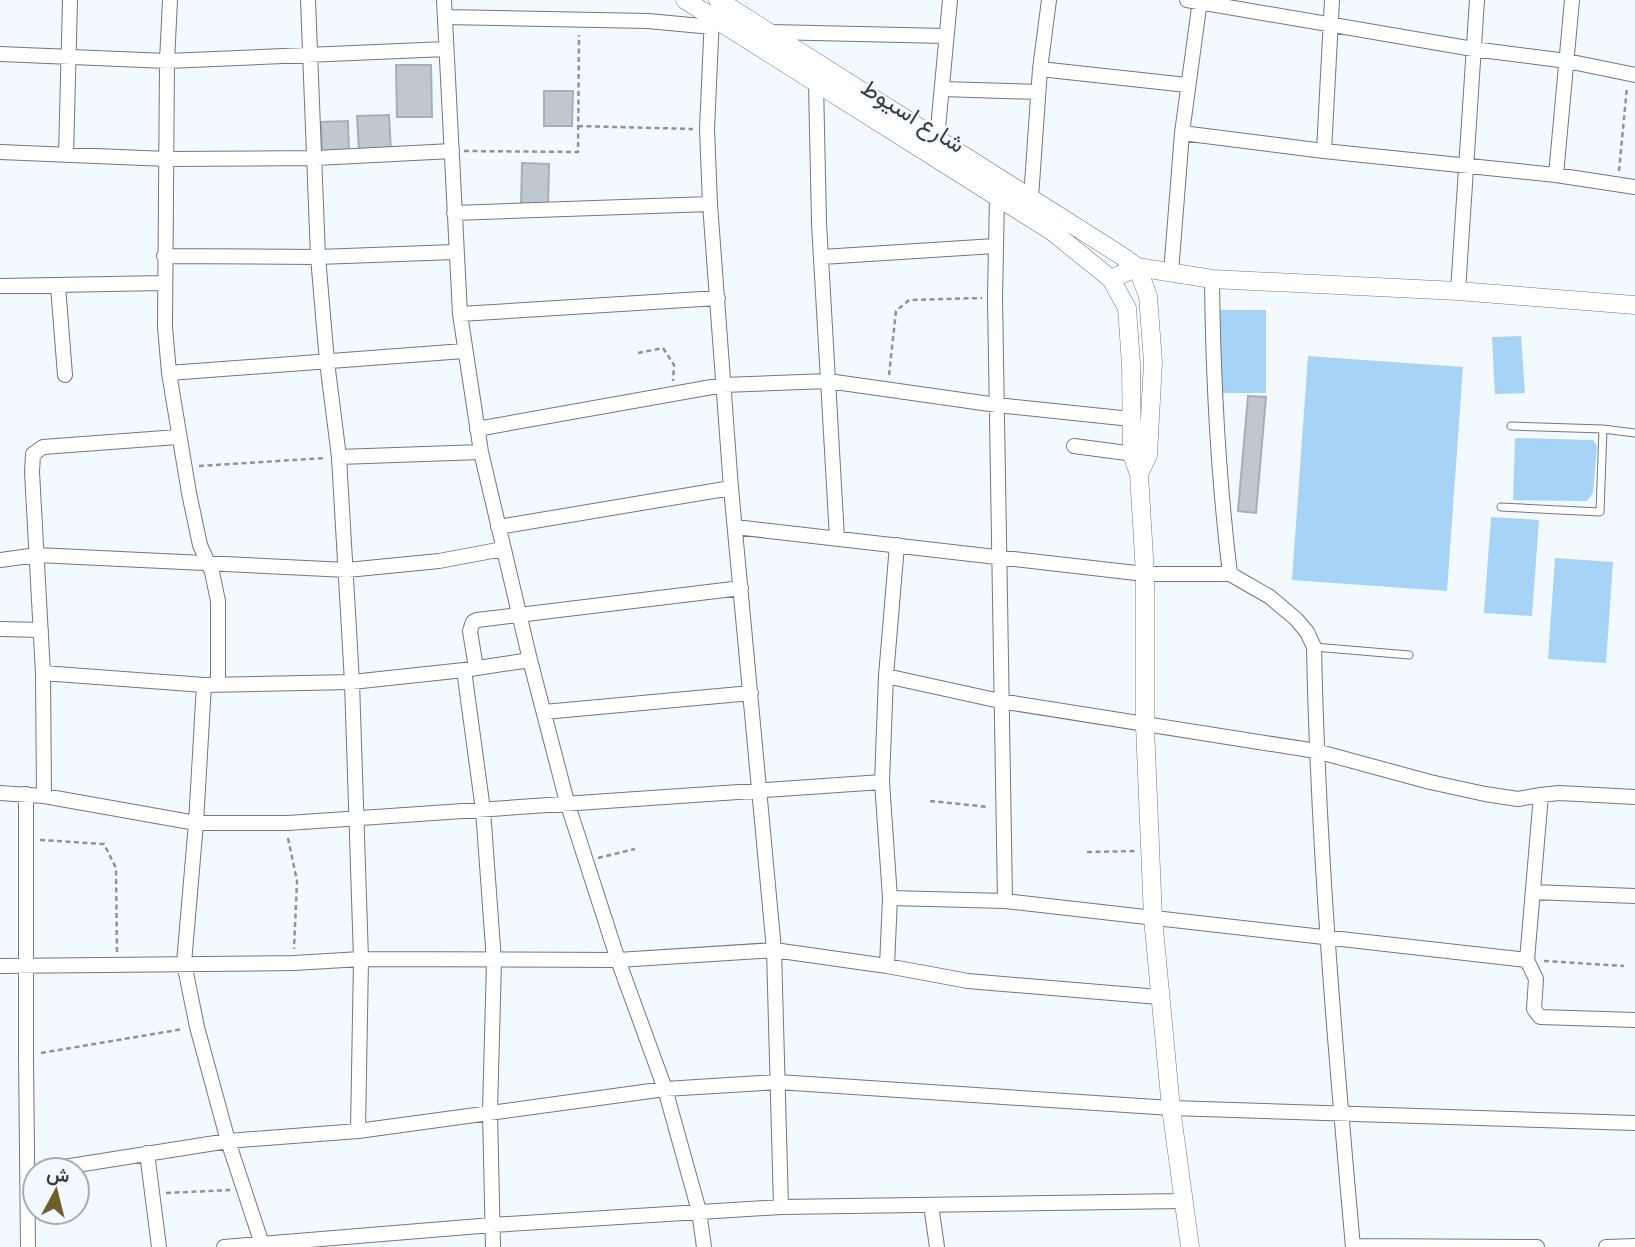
<svg xmlns="http://www.w3.org/2000/svg" width="1635" height="1247" viewBox="0 0 1635 1247" font-family="'Roboto Condensed',Vazirmatn,sans-serif">
<rect width="100%" height="100%" fill="#f2f9ff"/>
<path fill="#a7d3f7" d="M1218 310H1266V393H1218Z
M1521 336 1525 393 1495 394 1492 337Z
M1308 356 1463 367 1447 591 1292 580Z
M1515 438 1593 440 1597 446 1593 493 1587 501 1513 500Z
M1491 517 1539 520 1532 616 1484 613Z
M1555 558 1613 562 1606 663 1548 659Z"/>
<path fill="#c0c8cf" stroke="#a7afb5" stroke-width="2" d="M396 65H431L432 117H397Z
M544 91H573L572 126H544Z
M389 115 391 150 359 151 357 116Z
M348 121 349 151 322 153 321 122Z
M522 163 549 164 548 206 521 205Z
M1248 396 1266 397 1256 513 1238 511Z"/>
<g fill="none" stroke-linecap="round" stroke-linejoin="round">
<g stroke="#71787f" stroke-width="9">
<path id="service" d="M1511 426 1603 429 1635 433
M1501 507 1600 512 1603 429
M1314 647 1409 655"/>
</g>
<g stroke="#71787f" stroke-width="16">
<path id="minor" d="M170 0 167 61 165 327 169 373 189 493 200 545 212 572 218 601V684
M308 0 318 257 327 362 339 457 352 682 361 959 358 1131
M444 0 460 314 481 452 530 660 567 802 618 960 665 1089 699 1211 704 1247
M1187 0 1473 49 1567 61 1635 75
M712 16 707 129 710 204 731 488 774 950 781 1207
M445 17 648 21 712 27
M770 32 946 36
M0 54 167 61 446 49
M1040 69 1187 85
M816 83 819 223 837 538
M942 89 1038 92
M1182 133 1324 151 1556 175 1635 187
M937 139 950 0
M1324 151 1332 0
M0 152 167 159 316 158 452 151
M66 155 70 0
M1556 175 1572 0
M997 198 995 297 1005 901
M1031 198 1040 69 1049 0
M454 213 710 204
M164 256 318 257 455 252
M822 257 995 246
M1171 273 1182 133 1200 0
M1212 279C1213 379 1218 475 1230 574
M0 286 164 283
M58 286 65 375
M1458 291 1477 0
M460 314 718 298
M169 373 464 351
M477 429 723 385 828 381 997 405 1131 419
M1074 446 1142 455
M339 457 481 452
M498 527 731 488
M735 527 1145 574H1230L1270 597 1296 619 1307 632 1314 647C1318 848 1335 1047 1353 1247
M0 560 37 555 347 570 439 561 503 549
M0 629 41 630
M476 668 470 631 473 622 477 620 741 588
M464 670 483 810 494 961 490 1112 493 1247
M43 673 204 685 352 682 464 670 530 660
M886 676 1000 701 1316 751 1430 782 1485 794 1518 799 1541 795
M204 685 196 823 184 963 197 1027 228 1141 263 1247
M544 712 751 693
M0 793 44 796 196 823H288L882 782
M26 794V1056L28 1247
M44 796 43 673 32 472 33 454 43 447 178 437
M1533 892 1635 896
M890 898 1005 901 1527 960 1541 795 1559 793 1635 797
M1527 960 1536 979 1534 1009 1540 1017 1635 1020
M0 966 294 963 361 959 618 960 774 950 887 966 968 981 1159 997
M887 966 890 898 882 782 886 676 897 545
M147 1153 159 1247
M45 1170 228 1141 358 1131 665 1089 778 1082 1171 1108 1635 1123
M931 1205 937 1247
M1353 1246 1537 1247
M224 1247 492 1225 781 1207 1183 1201
M1606 1247 1635 1246"/>
</g>
<g stroke="#71787f" stroke-width="19">
<path id="tertiary" d="M685 0 1053 232 1111 279 1127 308 1131 364 1132 454 1139 474 1145 574V726L1153 918 1171 1108 1190 1247
M718 0 1122 256 1137 267 1148 296 1153 362 1148 455 1139 474
M1111 279 1137 267 1212 279 1458 291 1635 305"/>
</g>
<path stroke="#8f9498" stroke-width="2.5" stroke-dasharray="5 3.5" stroke-linecap="butt" d="M578 126 693 129
M464 151 578 152 579 35
M1619 171 1627 87
M638 353 663 348 674 365 673 381
M889 375 896 311 909 300 982 298
M199 466 325 458
M930 801 989 807
M288 838 297 881 294 949
M40 840 104 844 116 868 117 953
M1087 852 1136 851
M598 858 635 849
M1544 961 1624 966
M41 1053 183 1029
M166 1193 230 1190"/>
<use href="#service" stroke="#fff" stroke-width="7"/>
<use href="#minor" stroke="#fff" stroke-width="14"/>
<use href="#tertiary" stroke="#fff" stroke-width="18"/>
</g>
<g text-anchor="middle" dominant-baseline="central" stroke-width="5" stroke-linejoin="round" paint-order="stroke">
<g font-size="24" fill="#393c3f" stroke="#f2f9ff">
<text transform="translate(913 116) rotate(32)">شارع اسيوط</text>
</g>
</g>
<g transform="translate(56 1191) rotate(7)"><circle r="33" fill="#f2f9ff" stroke="#a8adb2" stroke-width="2"/>
<path d="M0-5L12 26L0 18L-12 26Z" fill="#6d602d"/>
<text y="-10" font-size="19" font-weight="bold" text-anchor="middle" fill="#393c3f">ش</text>
</g>
</svg>
